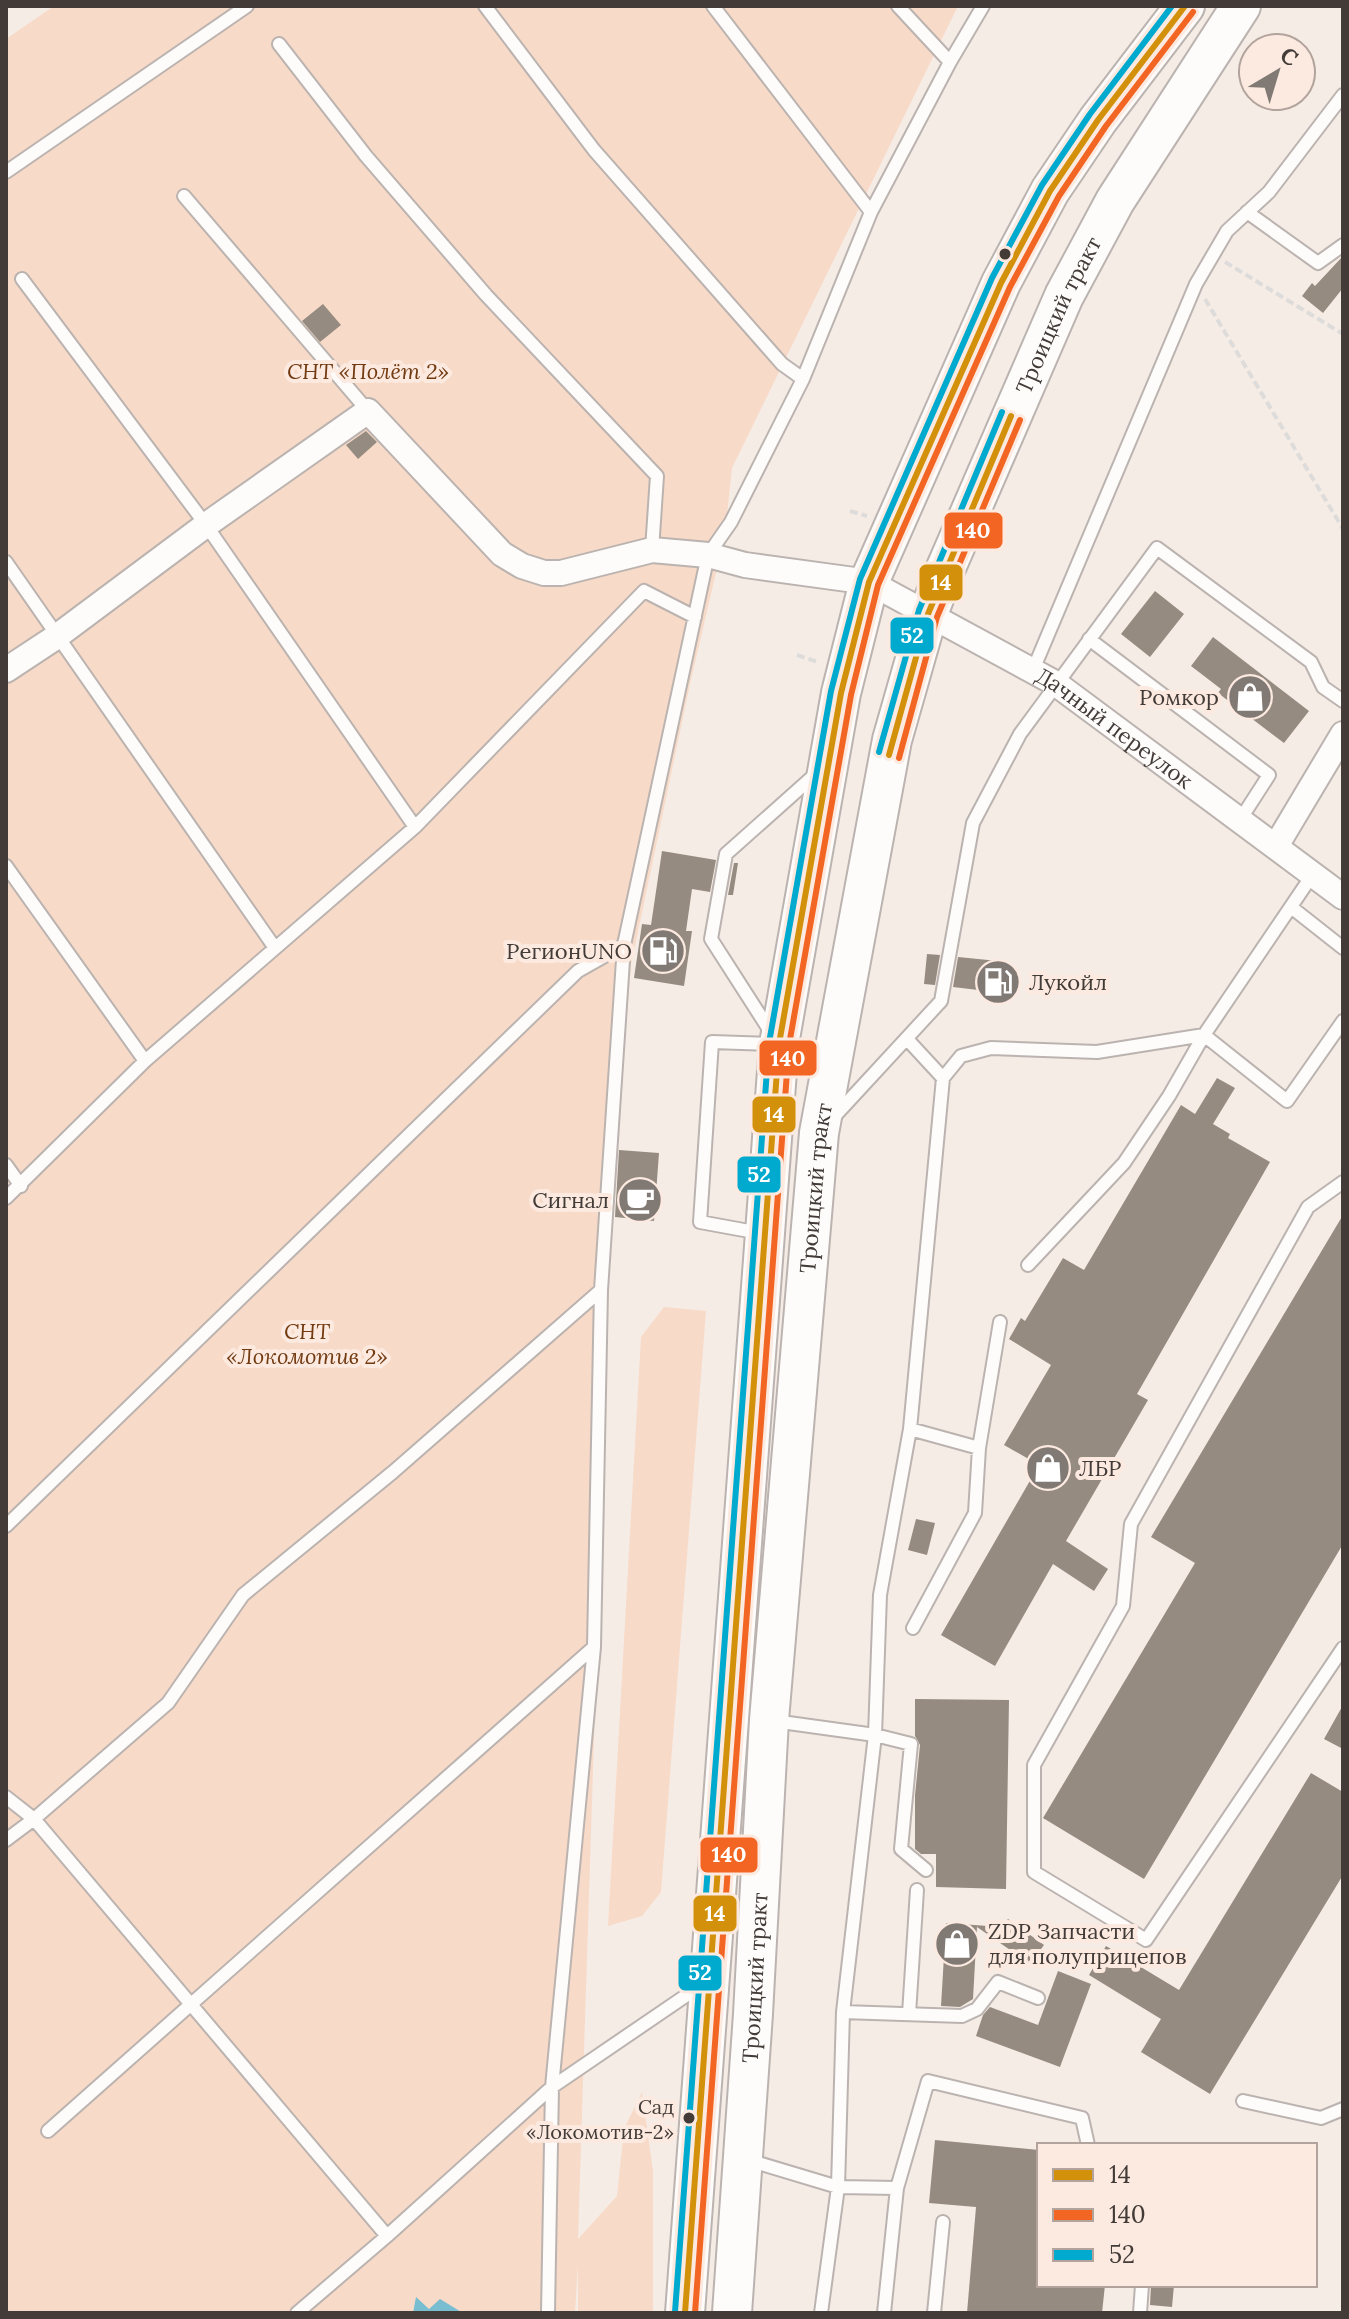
<svg xmlns="http://www.w3.org/2000/svg" width="1349" height="2319" viewBox="0 0 1349 2319" font-family="Lora,serif">
<rect width="100%" height="100%" fill="#f6ece6"/>
<path fill="#f8dac8" d="M54 6H958L732 468 725 534 690 684 631 965 610 1239 578 2239 617 2196 624 2129 642 2092 653 2171V2313H578V2264L575 2313H6V39Z
M664 1307 706 1311 661 1892 642 1916 608 1926 641 1337Z"/>
<path fill="#79bdd1" d="M416 2297 429 2309 440 2299 463 2313H413Z"/>
<path fill="#968b80" d="M1343 256V288L1323 313 1302 296 1312 283 1315 286Z
M323 304 341 325 320 342 302 321Z
M366 431 377 442 358 459 346 445Z
M1155 591 1184 614 1150 657 1121 634Z
M1213 637 1309 711 1284 743 1218 693 1221 689 1191 666Z
M662 851 716 860 710 892 692 889 686 931H692L684 986 634 978 642 924 651 925Z
M734 863H738L733 895H728Z
M927 954 940 955 935 985 924 984Z
M958 957 998 961 997 968 1010 969 1008 986 995 985V992L953 987Z
M1217 1078 1235 1088 1213 1124 1230 1134 1228 1138 1270 1162 1137 1394 1148 1400 1066 1541 1108 1569 1094 1591 1053 1564 995 1666 941 1635 1039 1465 1004 1445 1051 1365 1009 1339 1021 1318 1025 1321 1063 1258 1084 1270 1181 1105 1195 1114Z
M619 1150 659 1153 654 1221 615 1217Z
M1343 1215V1544L1144 1879 1043 1818 1195 1563 1151 1537Z
M916 1519 935 1523 927 1555 908 1550Z
M915 1699 1009 1700 1006 1889 936 1887V1854H921L915 1849V1795L920 1745 915 1736Z
M1343 1705V1749L1324 1739Z
M1311 1773 1343 1792V1875L1210 2094 1141 2052 1161 2019 1089 1975 1106 1946 1179 1990Z
M1008 1919 1044 1945 1030 1964 977 1927 973 1999 960 2007 941 2006 946 1923 1002 1927Z
M1058 1971 1091 1984 1060 2067 976 2036 983 2015 990 2007 1038 2025Z
M935 2140 1039 2150V2285H1105L1102 2313H967L976 2207 929 2203Z
M1151 2285H1174L1172 2307 1150 2305Z"/>
<g fill="none" stroke-linecap="round" stroke-linejoin="round">
<g stroke="#bbb3af" stroke-width="16">
<path id="service" d="M485 6 594 150 782 364 803 379 731 522 708 555 624 945 601 1290 594 1647 552 2087 548 2313
M713 6 871 212
M898 6 950 62
M279 44 366 156 486 295 657 476 652 550
M6 172 247 6
M184 196 368 411
M1247 212 1318 263 1343 245
M22 279 206 525 415 827
M803 379 871 212 950 62 983 6
M6 562 275 948
M1089 639 1269 775 1240 820
M1033 670 1196 284 1227 231 1269 192 1343 95
M6 866 145 1061
M1313 874 1204 1035 1287 1101 1343 1021
M1291 907 1343 948
M772 1034 711 939 726 854 818 772
M943 1078 961 1056 991 1048 1097 1052 1204 1035
M832 1119 941 1001 973 823 1020 734 1157 548 1311 662 1323 687 1343 701
M6 1165 21 1186
M1343 1182 1308 1207 1131 1524 1123 1606 1034 1765V1872L1146 1940 1343 1648
M6 1198 145 1061 415 827 644 591 695 617
M760 1233 700 1222 712 1042 775 1044
M1028 1265 1124 1163 1169 1096 1204 1035
M910 1429 979 1448
M6 1526 578 971 624 945
M913 1628 975 1513 979 1448 1000 1322
M774 1721 875 1735 911 1744 901 1849 926 1870
M6 1797 34 1819 387 2236
M6 1840 34 1819 168 1703 243 1595 393 1472 601 1290
M843 2012 962 2016 977 2009 998 1982 1038 1998
M909 2014 917 1890
M1243 2101 1321 2118 1343 2109
M48 2131 594 1647
M748 2160 838 2187 897 2188
M297 2313 387 2236 552 2087 703 1984
M821 2313 838 2187 843 2012 875 1735 880 1595 910 1429 943 1078 907 1039
M884 2313 897 2188 928 2081 1082 2118 1088 2145
M934 2313 943 2222
M1140 2313 1142 2285"/>
</g>
<g stroke="#bbb3af" stroke-width="28">
<g id="minor">
<path id="s1" d="M6 670 56 637 206 525 368 411 502 554 522 566 544 573H561L652 550 708 555 745 565 869 582 1055 683 1343 897"/>
<path d="M1276 846 1343 734"/>
</g>
</g>
<g stroke="#bbb3af" stroke-width="42">
<g id="primary">
<path d="M685 2313 779 1044 841 693 869 582 1001 283 1050 191 1098 120 1185 6"/>
<path id="s2" d="M732 2313 753 2014 769 1720 819 1133 892 740 928 614 945 570 1064 296 1115 201 1241 6"/>
</g>
</g>
<path stroke="#dedcda" stroke-width="4" stroke-dasharray="8 4" stroke-linecap="butt" d="M1225 262 1343 334
M1205 299 1343 529
M850 511 867 516
M797 655 818 662"/>
<use href="#service" stroke="#fefcfb" stroke-width="12"/>
<use href="#minor" stroke="#fefcfb" stroke-width="24"/>
<use href="#primary" stroke="#fefcfb" stroke-width="38"/>
<g stroke="#fceae0" stroke-width="12">
<path id="bus-1" d="M889 755 928 614 1011 416
M685 2313 779 1044 841 693 869 582 1001 283 1050 191 1098 120 1185 6"/>
</g>
<g stroke="#fceae0" stroke-width="12">
<path id="bus-2" d="M899 758 937 617 1020 420
M695 2313 789 1045 851 695 878 585 1010 287 1059 196 1106 126 1193 12"/>
</g>
<g stroke="#fceae0" stroke-width="12">
<path id="bus-3" d="M879 752 919 610 1002 412
M675 2312 769 1043 831 691 860 579 992 278 1042 185 1090 114 1172 6"/>
</g>
<use href="#bus-1" stroke="#d3910b" stroke-width="6"/>
<use href="#bus-2" stroke="#f26522" stroke-width="6"/>
<use href="#bus-3" stroke="#00a9ce" stroke-width="6"/>
</g>
<defs>
<g id="shop-disc" transform="scale(2.3)"><circle r="9.5" fill="#817974" stroke="#fceae0"/><path d="M-5-2.5h2.3a2.7 3.5 0 0 1 5.4 0H5L5.5 6h-11ZM-1.5-2.5h3a1.5 2.3 0 0 0-3 0Z" fill="#fff"/></g>
<g id="fuel-disc" transform="scale(2.3)"><circle r="9.5" fill="#817974" stroke="#fceae0"/><path d="M-5.5-6h7V0h2V4h1.3V-2.5L3-4.5l.8-.8L6-3V5H2.5V1h-1V6h-7ZM-4.2-4.7v3.2H.2V-4.7Z" fill="#fff"/></g>
<g id="cafe-disc" transform="scale(2.3)"><circle r="9.5" fill="#817974" stroke="#fceae0"/><path d="M-5.5-4.5H6V0H3Q3 3.5 0 3.5H-2.5Q-5.5 3.5-5.5 0ZM3-3.2v2h1.7v-2ZM-6 4.5H4V6H-6Z" fill="#fff"/></g>
</defs>
<g fill-rule="evenodd">
<use href="#shop-disc" x="1250" y="697"/>
<use href="#fuel-disc" x="663" y="951"/>
<use href="#fuel-disc" x="998" y="982"/>
<use href="#cafe-disc" x="640" y="1200"/>
<use href="#shop-disc" x="1048" y="1468"/>
<use href="#shop-disc" x="957" y="1944"/>
</g>
<g fill="#423b37" stroke="#fceae0" stroke-width="3">
<circle cx="1005" cy="254" r="7"/>
<circle cx="689" cy="2118" r="7"/>
</g>
<g text-anchor="middle" dominant-baseline="central" stroke-width="8" stroke-linejoin="round" paint-order="stroke">
<g font-size="20" fill="#423b37" stroke="#fceae0" text-anchor="end">
<text x="674" y="2106">Сад<tspan x="674" dy="25">«Локомотив-2»</tspan></text>
</g>
<g font-size="22" fill="#423b37" stroke="#fceae0">
<text stroke="none"><textPath href="#s2" startOffset="2040">Троицкий тракт</textPath></text>
<text stroke="none"><textPath href="#s1" startOffset="1304">Дачный переулок</textPath></text>
<text stroke="none"><textPath href="#s2" startOffset="1128">Троицкий тракт</textPath></text>
<text stroke="none"><textPath href="#s2" startOffset="336">Троицкий тракт</textPath></text>
</g>
<g font-size="22" font-style="italic" fill="#733b12" stroke="#fceae0">
<text x="368" y="371">СНТ «Полёт 2»</text>
<text x="307" y="1331">СНТ<tspan x="307" dy="25">«Локомотив 2»</tspan></text>
</g>
<g font-size="22" fill="#423b37" stroke="#fceae0" text-anchor="end">
<text x="1219" y="697">Ромкор</text>
<text x="632" y="951">РегионUNO</text>
<text x="1029" y="982" text-anchor="start">Лукойл</text>
<text x="609" y="1200">Сигнал</text>
<text x="1079" y="1468" text-anchor="start">ЛБР</text>
<text x="988" y="1931" text-anchor="start">ZDP Запчасти<tspan x="988" dy="25">для полуприцепов</tspan></text>
</g>
</g>
<g stroke="#fceae0" stroke-width="3">
<rect x="943" y="511" width="61" height="39" rx="8" fill="#f26522"/>
<rect x="918" y="563" width="46" height="39" rx="8" fill="#d3910b"/>
<rect x="889" y="616" width="46" height="39" rx="8" fill="#00a9ce"/>
<rect x="758" y="1039" width="60" height="38" rx="8" fill="#f26522"/>
<rect x="751" y="1095" width="46" height="39" rx="8" fill="#d3910b"/>
<rect x="736" y="1155" width="46" height="39" rx="8" fill="#00a9ce"/>
<rect x="699" y="1836" width="60" height="38" rx="8" fill="#f26522"/>
<rect x="692" y="1894" width="46" height="39" rx="8" fill="#d3910b"/>
<rect x="677" y="1954" width="46" height="38" rx="8" fill="#00a9ce"/>
</g>
<g font-size="22" text-anchor="middle" font-weight="bold" fill="#fff">
<text x="973" y="538">140</text>
<text x="941" y="590">14</text>
<text x="912" y="643">52</text>
<text x="788" y="1066">140</text>
<text x="774" y="1122">14</text>
<text x="759" y="1182">52</text>
<text x="729" y="1862">140</text>
<text x="715" y="1921">14</text>
<text x="700" y="1980">52</text>
</g>
<rect width="1349" height="2319" fill="none" stroke="#423b37" stroke-width="16"/>
<rect x="1037" y="2143" width="280" height="144" fill="#fceae0" stroke="#b2a49c" stroke-width="2"/>
<rect x="1053" y="2169" width="40" height="12" fill="#d3910b" stroke="#b2a49c" stroke-width="2"/>
<text x="1109" y="2183" font-size="24" fill="#423b37">14</text>
<rect x="1053" y="2209" width="40" height="12" fill="#f26522" stroke="#b2a49c" stroke-width="2"/>
<text x="1109" y="2223" font-size="24" fill="#423b37">140</text>
<rect x="1053" y="2249" width="40" height="12" fill="#00a9ce" stroke="#b2a49c" stroke-width="2"/>
<text x="1109" y="2263" font-size="24" fill="#423b37">52</text>
<g transform="translate(1277 72) rotate(38)"><circle r="38" fill="#fceae0" stroke="#b2a49c" stroke-width="2"/>
<path d="M0-6L14 30L0 20L-14 30Z" fill="#817974"/>
<text y="-12" font-size="22" font-weight="bold" text-anchor="middle" fill="#423b37">С</text>
</g>
</svg>
